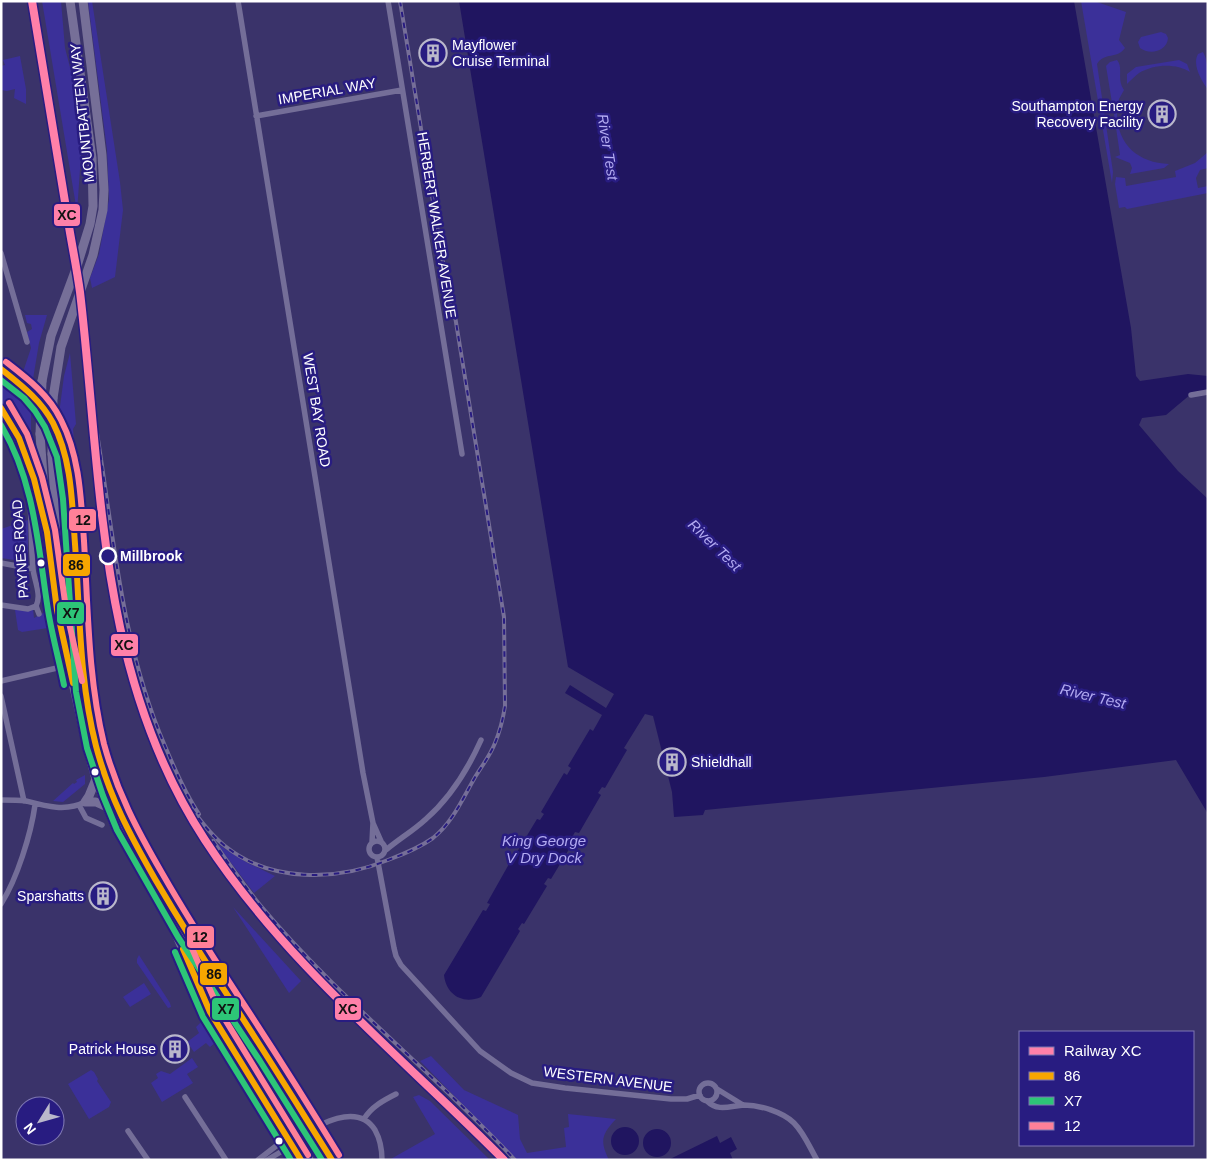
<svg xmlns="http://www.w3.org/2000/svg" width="1209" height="1161" viewBox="0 0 1209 1161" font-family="Arial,sans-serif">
<rect width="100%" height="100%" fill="#3a336a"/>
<path fill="#3b3099" d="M42 1H61L65 48 73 79 82 141 77 212Z
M88 1H92L120 182 123 210 115 277 92 288 90 278 99 254 109 199 107 150Z
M1081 1H1094L1126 12 1119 40 1125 48C1118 59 1104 52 1097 64L1113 172 1112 183Z
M1161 32 1166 34 1168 38C1167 52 1149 55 1140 48L1138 42 1141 37Z
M1203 52C1209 62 1208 78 1208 90 1201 80 1192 65 1198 54Z
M20 56 26 89V104L14 98 15 89 7 91 1 90V66L5 65 3 60Z
M1117 60C1124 68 1116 79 1124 90L1119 99 1117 109H1113L1106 66 1110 62Z
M1179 60 1187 64 1190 72C1176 63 1154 64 1139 73 1135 76 1131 80 1127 84V74L1136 67Z
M1117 113C1117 145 1139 163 1169 164L1164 168 1130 174 1132 168 1130 163 1115 157 1120 155 1114 114Z
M1208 152V168L1200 170 1196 178 1198 188 1208 186V193L1127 209 1125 207 1119 208 1115 184 1116 177 1125 178 1126 186 1176 177 1175 171 1195 163Z
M25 315H47L39 343 33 379 23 372 31 348 27 332 32 329 31 324 27 323Z
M70 353 76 424 73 429 75 453 68 432 59 414 64 376Z
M1 375 31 400V458L14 420 1 401Z
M58 447C66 468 67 490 69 512 73 555 73 599 79 643 64 579 59 513 58 447Z
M28 520V562L1 558V529Z
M33 609 34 618 45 612 47 622 51 623 54 634 50 636 48 628 22 632 18 630 15 610Z
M85 775V784L63 802 53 801 73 783 74 784 77 782 76 780Z
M216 843 246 862 275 876 254 893Z
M233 907 301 981 289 993Z
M189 948 275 1082C274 1093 293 1110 295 1126L291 1131H289L284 1124 213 1010 187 949Z
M139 955 170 1003 171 1007 168 1008 137 963V959Z
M144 983 151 994 130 1007 123 997Z
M201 1022 216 1042 210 1047 206 1043 194 1052 187 1042 199 1033 196 1027Z
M431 1056 464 1090 518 1115 520 1139 527 1153 566 1147 564 1128 569 1127 568 1114 616 1119C601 1135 600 1141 609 1160H517L420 1061Z
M192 1058 198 1067 187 1074 193 1083 162 1102 151 1083 158 1078 156 1074 161 1071 170 1074Z
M91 1070 94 1072 98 1079 97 1081 111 1102 109 1107 89 1119 68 1084Z
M419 1095 430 1101 490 1160H389L435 1134 413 1097Z"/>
<path fill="#201560" d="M459 1H1074L1131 328 1136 376 1140 381 1188 374 1208 376V390L1191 394 1166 415 1142 418 1139 425 1178 471 1208 499V814L1176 760 1044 777 705 810 703 815 674 817 672 792 653 716 645 714 624 748 627 750 605 788 602 787 598 793 601 795 579 833 575 832 571 839 574 841 551 879 548 878 544 884 547 886 524 924 522 923 518 929 520 931 481 997C462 1005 446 994 444 975L483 910 486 911 490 904 487 903 509 864 512 865 516 859 514 857 537 819 540 820 544 814 541 812 564 773 567 775 571 768 568 766 590 729 593 731 602 715 565 693 570 685 606 708 614 694 568 667Z
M611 1141a14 14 0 1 1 28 0a14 14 0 1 1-28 0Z
M643 1143a14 14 0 1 1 28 0a14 14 0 1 1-28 0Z
M717 1136 720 1143 731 1137 737 1149 730 1153 733 1160H668Z"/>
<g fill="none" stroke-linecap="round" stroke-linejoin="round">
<path stroke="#746e98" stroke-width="5.5" d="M238 1 363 773 373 823 381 841
M388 1 462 454
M256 116 402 90
M1 253 27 342
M1191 395 1208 392
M1 428C11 444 22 461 27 480 33 509 30 539 33 569 34 580 42 595 36 606L39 614
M1 563 33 569
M1 605 28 609 36 606
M1 681 57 668
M1 696 24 801
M1 800C9 800 18 800 26 801 45 806 66 812 85 802
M79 805 86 818 102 825
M369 849a8 8 0 1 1 16 0a8 8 0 1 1-16 0Z
M372 842 373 823
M386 850C399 839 413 831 426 819 450 798 468 769 481 740
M377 857 394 948 396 956 401 965 480 1051 511 1073 532 1083 565 1088 671 1099H687L700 1095
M1 904C17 879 31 834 35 805
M275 1075 297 1123 296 1130 291 1140
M699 1092a9 9 0 1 1 18 0a9 9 0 1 1-18 0Z
M717 1089 743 1105
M185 1097 226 1160
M707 1101C718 1112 730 1106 744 1105 760 1105 783 1112 794 1123 804 1133 810 1148 817 1160
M364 1119C371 1107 384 1100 396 1094
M128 1131 148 1160
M310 1131 304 1142 311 1160
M258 1160 280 1143 286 1144C309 1131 355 1098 375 1130 380 1139 382 1149 382 1160
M267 1160 284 1150 286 1144"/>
<path stroke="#766f98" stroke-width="9" d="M1 369C72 418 70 469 75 547 78 584 81 621 83 658
M42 381 51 336 77 266 90 224 93 206 92 158 70 1
M53 398 61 347 93 255 103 210 104 190 102 155 83 1
M1 408C20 439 32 470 40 505
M40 434 47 532 57 610 87 746 96 779 116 828 174 929 210 1012 301 1160
M52 454C54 485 56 516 59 547 64 588 73 629 81 670 91 723 102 777 125 826 182 944 267 1046 332 1160
M85 802 89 796 96 779
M85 802H96L107 807"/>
<g stroke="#766f98" stroke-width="4">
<path id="rail" d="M400 1 452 317
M97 433C114 539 122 646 165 746 175 770 185 793 199 814
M192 809C202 823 212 836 225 846 271 883 337 881 388 860 404 854 419 848 433 838 452 823 462 800 474 779 481 767 490 756 495 743 500 731 503 719 505 706L504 617 454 310
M213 841C228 863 243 884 260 905 337 997 433 1072 515 1160"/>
</g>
<use href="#rail" stroke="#281c81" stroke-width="2" stroke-dasharray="5.5" stroke-linecap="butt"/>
<path stroke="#766f98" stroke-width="9" d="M40 434 42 381
M52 454 53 398"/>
<g stroke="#281c81" stroke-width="10">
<path id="bus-1" d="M1 369C21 385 41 400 53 423 72 460 72 503 75 544 80 611 79 680 96 746 109 796 130 835 155 879 179 920 204 960 230 999 265 1052 298 1106 332 1160
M1 408 19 438 34 479 47 532 57 610 73 683
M183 949 210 1012 301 1160"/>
</g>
<g stroke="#281c81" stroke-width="10">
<path id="bus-2" d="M1 380 24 398 35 411 45 427 57 457 63 499 76 692 87 748 103 796 117 830 178 937 260 1061 322 1160
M1 425C35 482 38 547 48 610 52 635 59 660 64 685
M175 952 203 1017 291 1160"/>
</g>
<g stroke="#281c81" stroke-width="10">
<path id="bus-3" d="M6 362C28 379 49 395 61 420 80 457 81 500 84 541 88 608 88 678 104 744 117 792 137 830 162 873 186 915 211 954 237 994 272 1047 306 1101 339 1155
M9 403 27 434 42 477 55 530 66 609 82 681
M191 946 218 1008 308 1155"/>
</g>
<use href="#bus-1" stroke="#f7a600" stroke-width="6"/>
<use href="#bus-2" stroke="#2dc577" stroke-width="6"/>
<use href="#bus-3" stroke="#ff8098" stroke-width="6"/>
<g stroke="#281c81" stroke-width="11">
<path id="rail-1" d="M32 1C43 70 55 139 66 208 70 236 76 263 80 292 102 480 97 675 205 840 285 963 402 1057 504 1160"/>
</g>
<use href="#rail-1" stroke="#ff80a9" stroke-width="8"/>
</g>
<defs>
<g id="building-ring" transform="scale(1.4375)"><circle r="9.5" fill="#281c81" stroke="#bab8cb" stroke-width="1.5"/><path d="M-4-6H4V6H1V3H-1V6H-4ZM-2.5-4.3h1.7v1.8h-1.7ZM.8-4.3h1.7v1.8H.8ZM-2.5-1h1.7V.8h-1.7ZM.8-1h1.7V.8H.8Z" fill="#bab8cb"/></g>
</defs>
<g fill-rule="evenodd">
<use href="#building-ring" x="433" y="53"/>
<use href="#building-ring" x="1162" y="114"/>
<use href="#building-ring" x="672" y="762"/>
<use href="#building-ring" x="103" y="896"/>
<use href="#building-ring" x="175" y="1049"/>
</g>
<circle fill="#281c81" stroke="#fff" stroke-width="2.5" cx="108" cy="556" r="8"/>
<g fill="#fff" stroke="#281c81" stroke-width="2">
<circle cx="41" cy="563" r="4.5"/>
<circle cx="95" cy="772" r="4.5"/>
<circle cx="279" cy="1141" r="4.5"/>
</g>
<g text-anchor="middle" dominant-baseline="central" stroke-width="5" stroke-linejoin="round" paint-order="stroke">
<g font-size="14" fill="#fff" stroke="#281c81" text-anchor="end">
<text x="452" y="45" text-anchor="start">Mayflower<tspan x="452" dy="16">Cruise Terminal</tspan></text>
<text x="1143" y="106">Southampton Energy<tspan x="1143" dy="16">Recovery Facility</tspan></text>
<text x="691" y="762" text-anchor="start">Shieldhall</text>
<text x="84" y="896">Sparshatts</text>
<text x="156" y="1049">Patrick House</text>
</g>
<g font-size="14" fill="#fff" stroke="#281c81">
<text transform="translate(327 91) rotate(-10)">IMPERIAL WAY</text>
<text transform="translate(82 113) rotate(-96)">MOUNTBATTEN WAY</text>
<text transform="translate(437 225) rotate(81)">HERBERT WALKER AVENUE</text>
<text transform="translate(317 410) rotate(81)">WEST BAY ROAD</text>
<text transform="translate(20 549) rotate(-94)">PAYNES ROAD</text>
<text transform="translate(608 1079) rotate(7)">WESTERN AVENUE</text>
</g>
<g font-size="14" font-weight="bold" fill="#fff" stroke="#281c81" text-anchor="start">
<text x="120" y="556">Millbrook</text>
</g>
<g font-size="15" font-style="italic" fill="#b3abf2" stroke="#281c81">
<text transform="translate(608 147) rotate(81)">River Test</text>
<text transform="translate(715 545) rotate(44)">River Test</text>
<text transform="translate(1093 696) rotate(13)">River Test</text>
<text x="544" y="840">King George<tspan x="544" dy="17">V Dry Dock</tspan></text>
</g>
</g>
<g stroke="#281c81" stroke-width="2">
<rect x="53" y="203" width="28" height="24" rx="5" fill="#ff80a9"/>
<rect x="68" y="508" width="29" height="24" rx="5" fill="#ff8098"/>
<rect x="62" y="553" width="29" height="24" rx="5" fill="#f7a600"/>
<rect x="56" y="601" width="29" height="24" rx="5" fill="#2dc577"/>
<rect x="110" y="633" width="29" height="24" rx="5" fill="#ff80a9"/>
<rect x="186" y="925" width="29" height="24" rx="5" fill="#ff8098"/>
<rect x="199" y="962" width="29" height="24" rx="5" fill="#f7a600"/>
<rect x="211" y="997" width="29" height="24" rx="5" fill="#2dc577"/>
<rect x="334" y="997" width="28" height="24" rx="5" fill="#ff80a9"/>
</g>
<g font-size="14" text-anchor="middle" font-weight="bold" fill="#111">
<text x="67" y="220">XC</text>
<text x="83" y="525">12</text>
<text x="76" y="570">86</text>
<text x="71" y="618">X7</text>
<text x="124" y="650">XC</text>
<text x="200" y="942">12</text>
<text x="214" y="979">86</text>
<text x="226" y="1014">X7</text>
<text x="348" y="1014">XC</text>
</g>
<rect width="1209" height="1161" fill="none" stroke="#ffffff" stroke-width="5"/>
<rect x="1019" y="1031" width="175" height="115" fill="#281c81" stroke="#7e77b3"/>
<rect x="1029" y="1047" width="25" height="8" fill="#ff80a9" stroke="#7e77b3"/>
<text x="1064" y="1056" font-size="15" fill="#ffffff">Railway XC</text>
<rect x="1029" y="1072" width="25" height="8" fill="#f7a600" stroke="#7e77b3"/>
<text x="1064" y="1081" font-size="15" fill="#ffffff">86</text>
<rect x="1029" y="1097" width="25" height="8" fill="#2dc577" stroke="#7e77b3"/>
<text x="1064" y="1106" font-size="15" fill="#ffffff">X7</text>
<rect x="1029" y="1122" width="25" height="8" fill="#ff8098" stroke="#7e77b3"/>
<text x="1064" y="1131" font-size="15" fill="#ffffff">12</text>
<g transform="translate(40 1121) rotate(233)"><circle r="24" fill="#281c81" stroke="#7e77b3"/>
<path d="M0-4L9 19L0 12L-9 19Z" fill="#bab8cb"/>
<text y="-8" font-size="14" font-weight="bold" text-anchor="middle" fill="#ffffff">N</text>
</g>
</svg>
